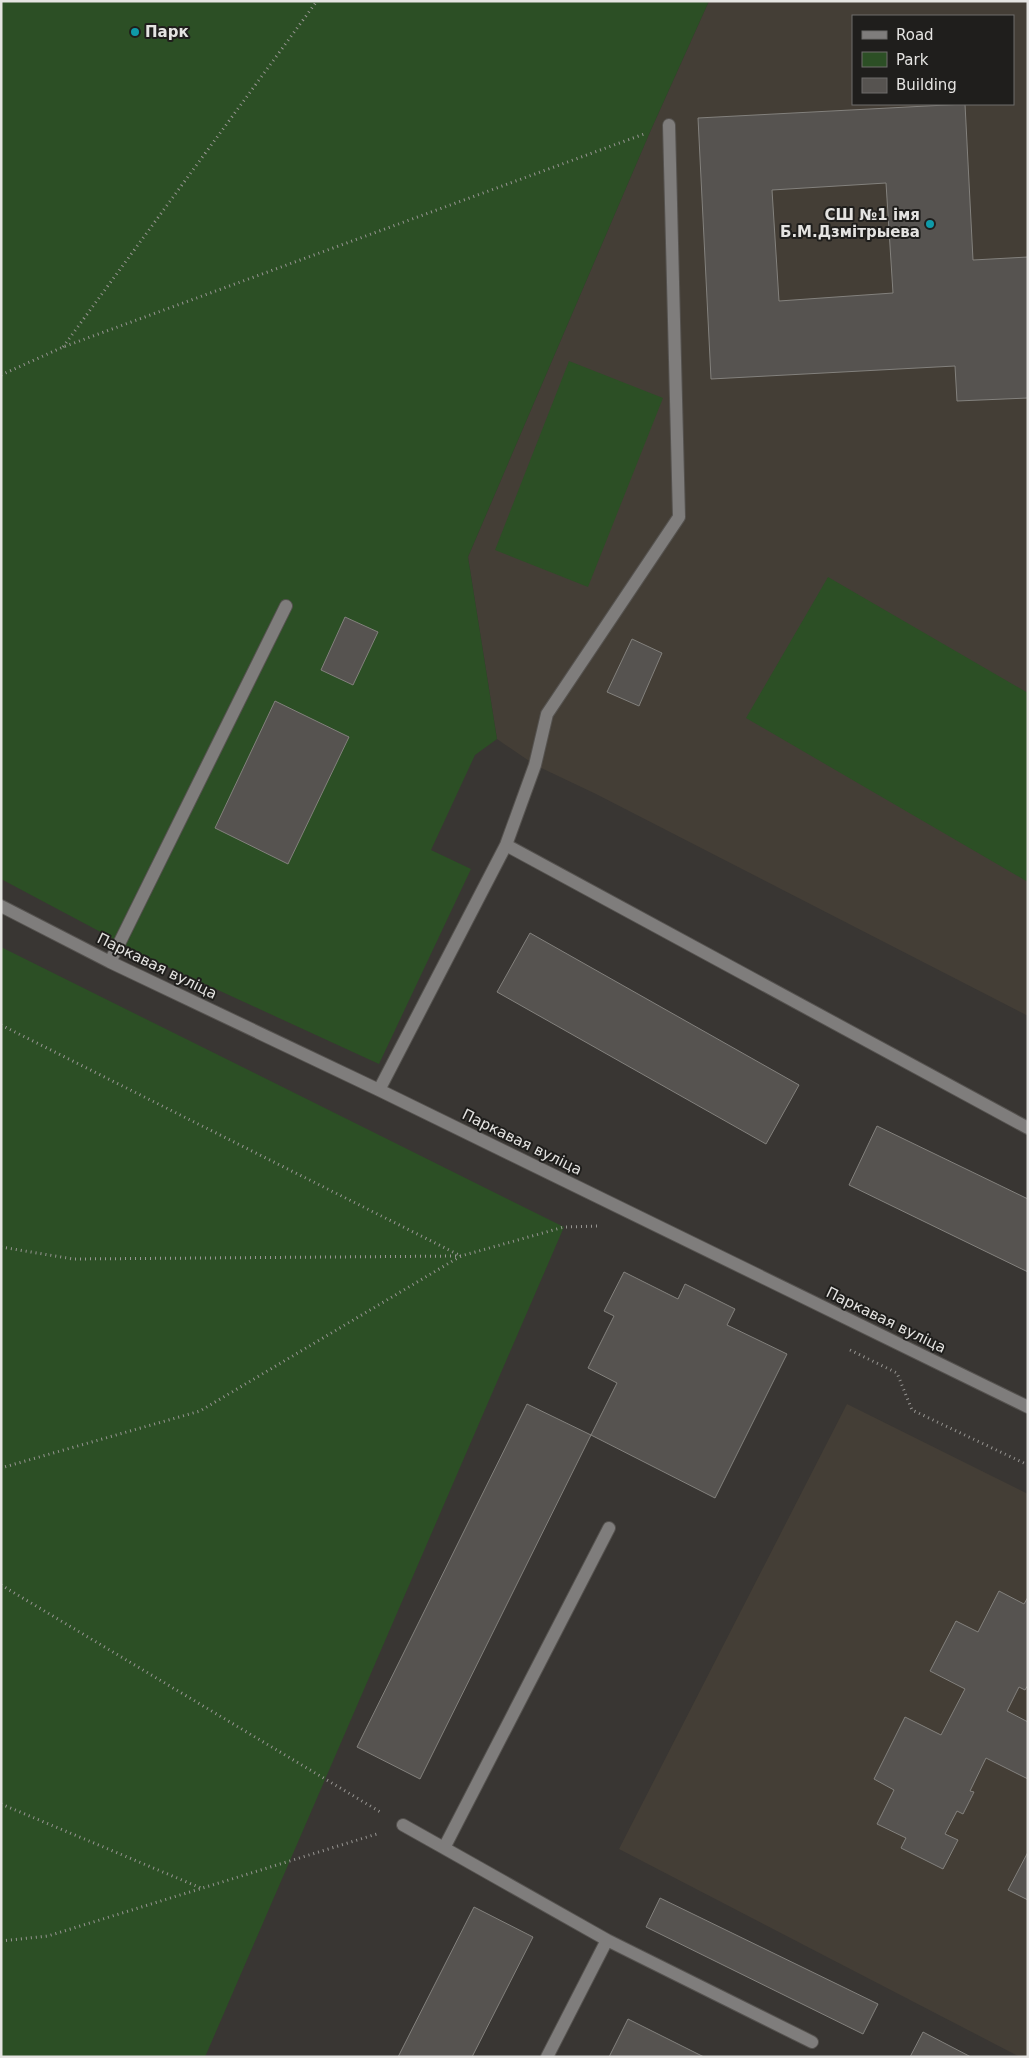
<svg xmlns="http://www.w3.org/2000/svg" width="1029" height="2058" viewBox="0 0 1029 2058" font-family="'DejaVu Sans',sans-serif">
<rect width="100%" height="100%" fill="#393633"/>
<path fill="#443e36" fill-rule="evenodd" d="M709 1H1028V1016L596 794 535 765 497 739 468 557 650 132ZM853 16H1013V104H853Z
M847 1404 1028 1494V2057H1020L619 1849Z"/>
<path fill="#2c4f25" d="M1 1H709L650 132 468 557 497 739 475 755 431 850 471 869 379 1064 157 962 1 879Z
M569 361 663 398 588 587 495 550Z
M828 577 1028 693V882L746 718Z
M1 947 564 1227 205 2057H1Z"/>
<path fill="#565350" stroke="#83817d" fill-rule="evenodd" d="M965 104 973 260 1028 257V398L957 401 955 366 711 379 698 118ZM886 183 893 293 779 301 772 190Z
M345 617 378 632 353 685 321 670Z
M632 639 662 653 639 706 607 692Z
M275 701 349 737 288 864 215 828Z
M530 933 799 1085 766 1144 497 992Z
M877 1126 1028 1199V1272L849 1185Z
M624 1272 678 1299 685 1284 735 1309 727 1325 787 1354 715 1498 591 1435 617 1383 588 1368 614 1316 604 1311Z
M527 1404 591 1435 420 1779 357 1747Z
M999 1591 1024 1604 1028 1597V1685L1025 1690 1019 1687 1007 1711 1028 1722V1779L986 1758 970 1791 974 1792 963 1814 957 1811 945 1834 958 1840 943 1869 901 1848 906 1838 877 1824 894 1790 874 1779 905 1717 941 1735 965 1689 930 1671 956 1621 978 1632Z
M1028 1852V1900L1008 1890Z
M660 1898 878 2004 863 2034 646 1927Z
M474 1907 533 1937 472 2057H398Z
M628 2019 704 2057H609Z
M923 2032 971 2057H910Z"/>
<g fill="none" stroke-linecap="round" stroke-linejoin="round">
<g stroke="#55524f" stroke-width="14">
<path id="minor" d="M506 845 1028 1128
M1 906 110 962 379 1090 1028 1407
M110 962 286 606
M379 1090 506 845 535 765 547 714 679 517 669 125
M403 1825 444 1848
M607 1940 812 2042
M547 2057 607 1940 444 1848 609 1528"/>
</g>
<path stroke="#979592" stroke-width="3" stroke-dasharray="1 4" stroke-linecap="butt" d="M63 347 317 1
M1 375 63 347 644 134
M1 1025 461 1256 200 1411 1 1468
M1 1247 73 1259 461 1256 564 1227 600 1226
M850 1350 897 1373 912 1410 1028 1465
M1 1585 382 1813
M1 1804 201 1888
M1 1941 48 1936 380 1833"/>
<use href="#minor" stroke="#7f7d7c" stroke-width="12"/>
</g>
<g fill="#0f9aa8" stroke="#1f1e1c" stroke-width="2">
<circle cx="135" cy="32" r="5"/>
<circle cx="930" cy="224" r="5"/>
</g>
<g text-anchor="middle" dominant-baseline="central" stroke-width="4" stroke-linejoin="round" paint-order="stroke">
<g font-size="15" font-weight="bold" fill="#e5e4e2" stroke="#1f1e1c" text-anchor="start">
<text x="145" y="32">Парк</text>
<text x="920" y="215" text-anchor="end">СШ №1 імя<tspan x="920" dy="17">Б.М.Дзмітрыева</tspan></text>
</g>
<g font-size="15" fill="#e5e4e2" stroke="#1f1e1c">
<text transform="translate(157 966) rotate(26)">Паркавая вуліца</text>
<text transform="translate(522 1142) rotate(26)">Паркавая вуліца</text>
<text transform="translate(886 1320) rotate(26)">Паркавая вуліца</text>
</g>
</g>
<rect width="1029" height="2058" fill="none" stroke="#e5e4e2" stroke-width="5"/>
<rect x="852" y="15" width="162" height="90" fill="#1f1e1c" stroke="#6e6d6b"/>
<rect x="862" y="31" width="25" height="8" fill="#7f7d7c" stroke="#6e6d6b"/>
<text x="896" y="40" font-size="15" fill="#e5e4e2">Road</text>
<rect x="862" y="52" width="25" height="15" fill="#2c4f25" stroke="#6e6d6b"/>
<text x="896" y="65" font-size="15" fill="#e5e4e2">Park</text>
<rect x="862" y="78" width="25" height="15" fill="#565350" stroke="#6e6d6b"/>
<text x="896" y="90" font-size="15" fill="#e5e4e2">Building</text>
</svg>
